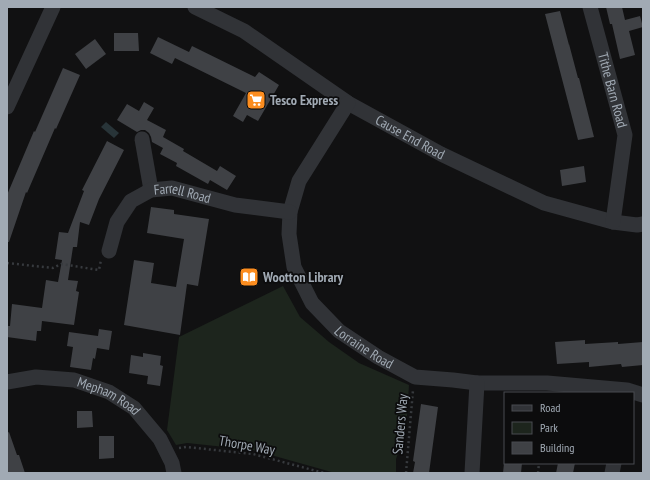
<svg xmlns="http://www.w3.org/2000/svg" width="650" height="480" viewBox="0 0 650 480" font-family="'PT Sans Narrow',sans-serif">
<rect width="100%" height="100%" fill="#111112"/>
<path fill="#1d251d" d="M283 286 300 317 329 342 359 363 409 385 406 431 396 459V473H335L253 450 187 443 176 445 167 430 179 337Z"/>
<path fill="#283438" d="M106 122 119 133 114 138 101 127Z"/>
<path fill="#3f4145" d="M606 7H622L625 20 640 16 643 27 629 31 635 55 620 59 612 24H610Z
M560 11 569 45V44L578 78H579L594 137 578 140 545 14Z
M114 33H138L139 51H114Z
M158 37 189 52 192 46 255 77 259 72 279 85 258 121 247 115 243 122 233 116 246 93 175 58 172 64 150 53Z
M95 39 106 54 86 69 75 54Z
M63 68 80 75 56 129 55 128 27 193 26 192 9 242H7V195L34 131 35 132Z
M144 102 154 108 147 120 166 130 163 137 184 149 183 151 217 171 220 166 236 176 227 190 210 180 208 184 176 166 177 163 160 154 163 148 152 142 151 137 149 133 145 130H141L137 132 117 120 127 104 139 111Z
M107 141 124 150 99 199 89 225 80 222 77 247H73L68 280 78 281 76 291 79 292 74 325 42 321 41 331H37L36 341 7 337V326H10L12 304 42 308 46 280 58 282 62 260 55 259 59 232 68 233 84 191 82 190Z
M584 166 586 182 562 186 560 170Z
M151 207 174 210V214L209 219 198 286 187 284 180 335 124 325 134 260 154 263 151 283 176 287 184 239 147 233Z
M99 329 112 331 109 350 97 348 95 359 93 358 91 370 70 367 73 347 67 346 69 332 98 336Z
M585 340V344L618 342V344L643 342V365L622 367 621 364 589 367V362L557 364 555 342Z
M143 353 161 356 160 365 163 366 160 386 147 384 148 376 129 373 131 355 143 357Z
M421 404 438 407 429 473H413L415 462 413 461Z
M77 411H92L93 427 77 428Z
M9 432 17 455H19L25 473H7V433Z
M99 436H114V458L99 459Z
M504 463H522L521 473H503Z
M558 463H575L573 473H556Z"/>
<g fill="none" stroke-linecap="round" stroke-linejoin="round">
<path stroke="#373a3e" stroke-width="2.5" stroke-dasharray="2 3" stroke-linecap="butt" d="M7 263 53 268 61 264 99 270 101 260
M179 448 186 447 253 454 324 473
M406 473 413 390
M538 473 539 463"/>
<g stroke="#313337" stroke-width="15">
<path id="s1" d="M195 7 244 31 348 103 441 154 544 203 613 222 637 225 643 224"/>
<path id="s2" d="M590 7 625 135 613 222"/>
<path id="s3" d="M348 103 299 181 290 212 289 234 294 267 312 303 339 331 378 357 415 377 453 380 477 383H547L627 390 643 395"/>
<path d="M7 107 53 7"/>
<path d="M142 139 151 190"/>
<path id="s4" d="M109 251 117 222 131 201 151 190 172 188 235 205 290 212"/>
<path id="s5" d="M7 382 36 377 74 380 109 392 134 408 160 439 172 463 174 473"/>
<path d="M472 473 477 383"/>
<path d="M612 473 614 463"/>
</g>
</g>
<defs>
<g id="supermarket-square" transform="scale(1)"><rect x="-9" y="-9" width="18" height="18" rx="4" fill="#fc8d1f" stroke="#0c0c0d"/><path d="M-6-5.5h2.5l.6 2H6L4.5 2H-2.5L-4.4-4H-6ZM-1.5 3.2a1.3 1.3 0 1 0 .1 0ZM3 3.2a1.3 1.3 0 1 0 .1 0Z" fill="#fff"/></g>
<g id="library-square" transform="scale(1)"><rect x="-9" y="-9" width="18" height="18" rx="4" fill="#fc8d1f" stroke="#0c0c0d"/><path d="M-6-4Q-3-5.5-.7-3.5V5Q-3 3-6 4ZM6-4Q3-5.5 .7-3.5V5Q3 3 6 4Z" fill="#fff"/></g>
</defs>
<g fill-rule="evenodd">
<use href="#supermarket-square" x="256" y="100"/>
<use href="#library-square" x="249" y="277"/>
</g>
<g text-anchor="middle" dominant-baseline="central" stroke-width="3.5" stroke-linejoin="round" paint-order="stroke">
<g font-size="14" fill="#a1aab4" stroke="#0c0c0d">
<text stroke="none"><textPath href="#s2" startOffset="86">Tithe Barn Road</textPath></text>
<text stroke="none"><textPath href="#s1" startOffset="252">Cause End Road</textPath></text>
<text stroke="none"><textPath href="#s4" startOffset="110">Farrell Road</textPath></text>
<text stroke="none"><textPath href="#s3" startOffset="289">Lorraine Road</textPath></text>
<text stroke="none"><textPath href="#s5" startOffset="106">Mepham Road</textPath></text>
<text transform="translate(400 424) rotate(-85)">Sanders Way</text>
<text transform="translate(247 445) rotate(10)">Thorpe Way</text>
</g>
<g font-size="14" font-weight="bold" fill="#a1aab4" stroke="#0c0c0d" text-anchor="start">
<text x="270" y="100">Tesco Express</text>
<text x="263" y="277">Wootton Library</text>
</g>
</g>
<rect width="650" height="480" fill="none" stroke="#a1aab4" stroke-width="16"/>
<rect x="504" y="392" width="130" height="72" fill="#0c0c0d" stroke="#484b50"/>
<rect x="512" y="405" width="20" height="6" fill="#313337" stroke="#484b50"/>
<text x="540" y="412" font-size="12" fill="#a1aab4">Road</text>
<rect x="512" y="422" width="20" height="12" fill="#1d251d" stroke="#484b50"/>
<text x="540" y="432" font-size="12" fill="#a1aab4">Park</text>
<rect x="512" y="442" width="20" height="12" fill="#3f4145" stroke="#484b50"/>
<text x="540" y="452" font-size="12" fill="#a1aab4">Building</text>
</svg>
